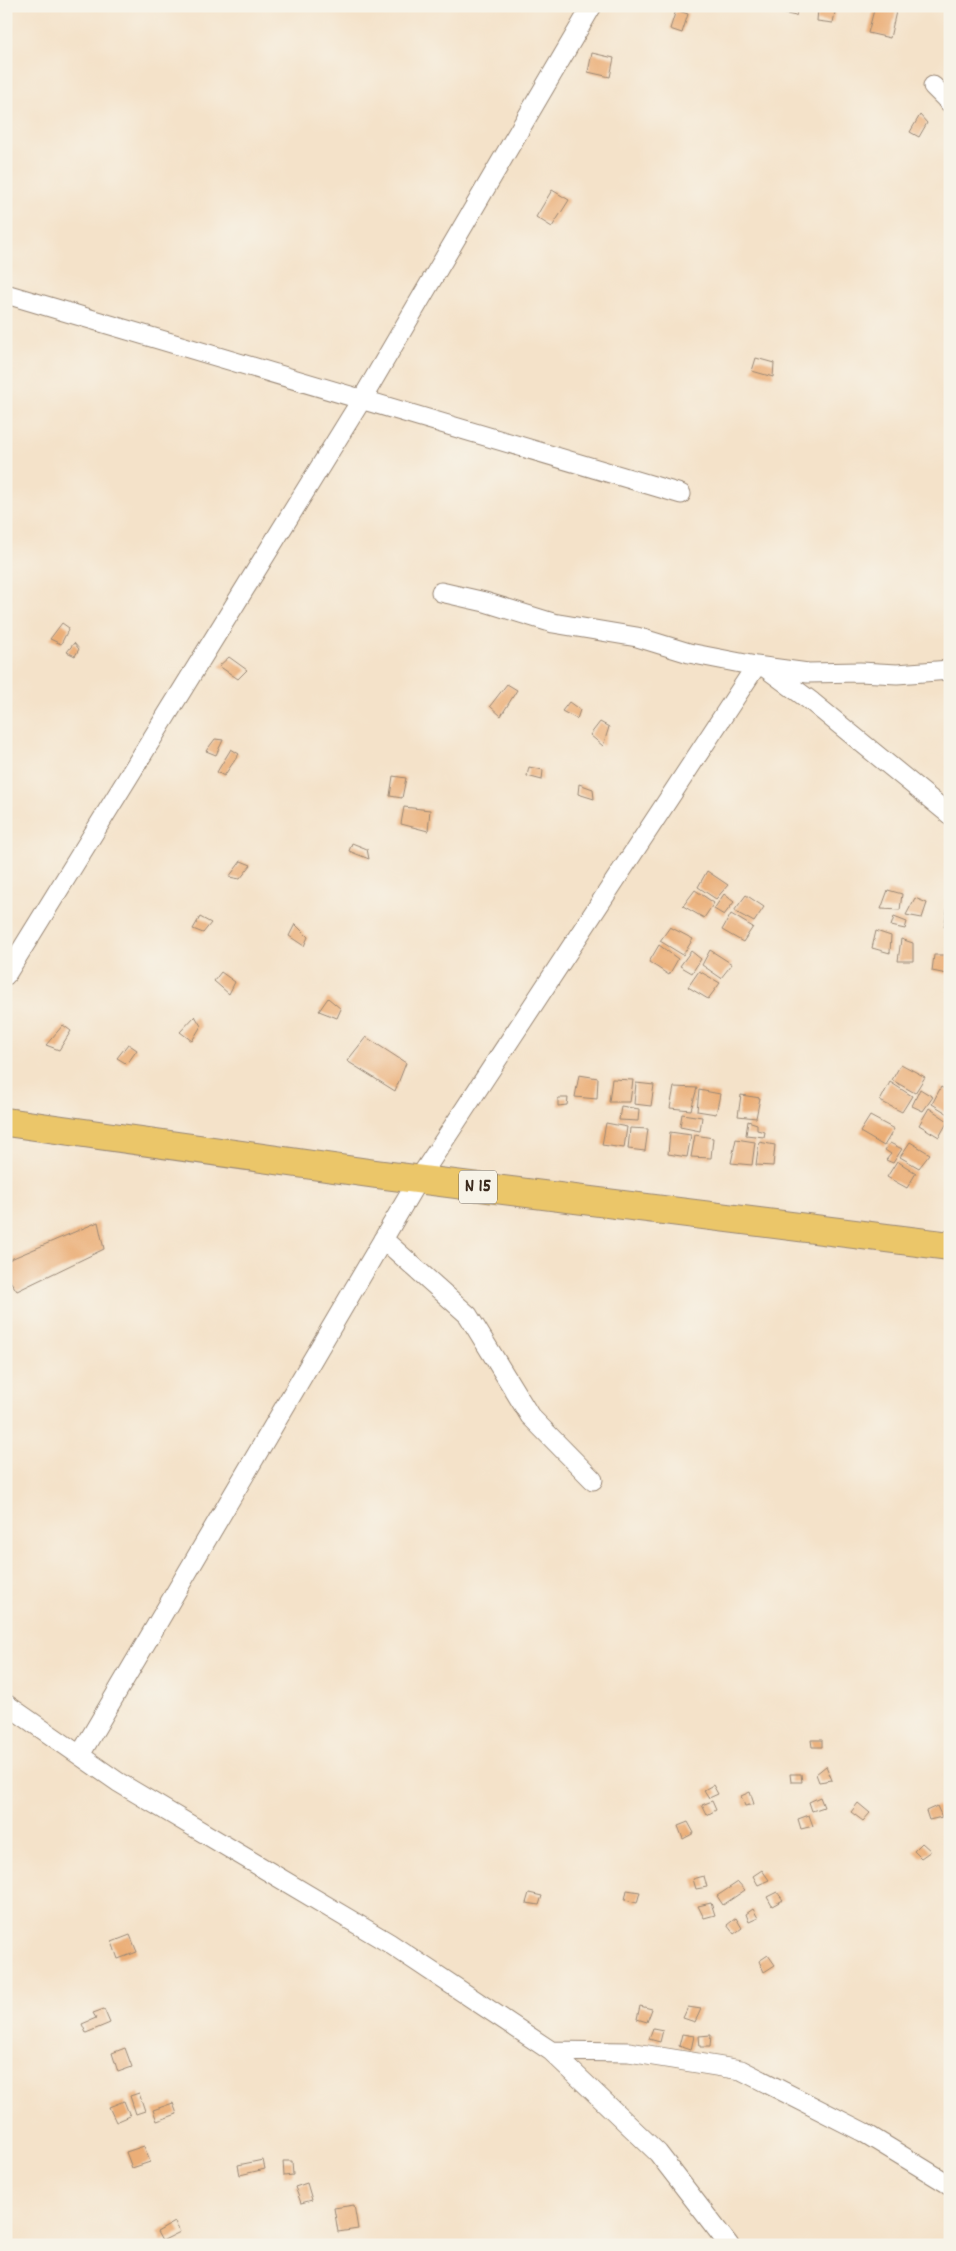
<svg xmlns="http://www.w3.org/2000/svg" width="956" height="2251" viewBox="0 0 956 2251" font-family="Dekko,sans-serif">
<rect width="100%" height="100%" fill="#f7f3e8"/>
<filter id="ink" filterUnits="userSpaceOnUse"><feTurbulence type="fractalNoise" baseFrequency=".02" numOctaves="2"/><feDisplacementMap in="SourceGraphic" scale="10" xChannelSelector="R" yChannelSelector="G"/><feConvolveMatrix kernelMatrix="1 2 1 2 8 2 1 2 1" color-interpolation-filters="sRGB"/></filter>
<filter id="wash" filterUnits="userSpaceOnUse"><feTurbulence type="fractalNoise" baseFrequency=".0096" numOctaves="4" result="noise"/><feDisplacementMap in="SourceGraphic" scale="20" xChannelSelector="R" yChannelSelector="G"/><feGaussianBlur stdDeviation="1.12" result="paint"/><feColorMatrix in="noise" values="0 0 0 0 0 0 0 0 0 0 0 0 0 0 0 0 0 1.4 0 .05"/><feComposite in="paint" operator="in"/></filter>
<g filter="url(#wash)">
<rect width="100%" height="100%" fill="#f4e2c9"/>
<g id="blocks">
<path fill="#ebae77" d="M784 6H798L796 16 782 13Z
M875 6 897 7 890 38 868 33Z
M818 9 835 12 833 23 817 21Z
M676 10 688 14 682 33 670 29Z
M592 53 614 58 610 77 588 72Z
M920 115 927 123 919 137 910 132Z
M552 190 569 200 552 227 536 217Z
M756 358 774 363 773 377 752 371Z
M62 623 69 628 61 644 50 639Z
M74 643 79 649 75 656 67 652Z
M229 657 247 670 238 679 219 666Z
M507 684 517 690 501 716 490 706Z
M569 702 580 710 577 719 562 711Z
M600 722 609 727 603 746 590 735Z
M215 739 223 740 216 755 206 751Z
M231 749 239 754 224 776 217 772Z
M529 767 543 770 542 780 527 776Z
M393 776 406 778 402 798 390 796Z
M579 784 593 789 594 799 578 794Z
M404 807 430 810 428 831 401 824Z
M352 843 367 849 369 859 349 851Z
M241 861 251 865 240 879 229 877Z
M707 871 728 885 716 899 698 887Z
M695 890 714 903 704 918 683 906Z
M888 890 902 894 900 910 881 909Z
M724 894 734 902 724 915 714 909Z
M746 895 764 907 754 922 734 911Z
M915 898 927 903 922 918 906 915Z
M948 906 950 907V927H944Z
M731 914 753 927 743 942 722 930Z
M200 917 211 923 203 933 193 929Z
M894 917 907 922 905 929 891 926Z
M295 924 308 937 304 946 289 936Z
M670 927 693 939 683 955 660 941Z
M876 931 891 936 890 953 872 948Z
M901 939 913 943V961H898Z
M659 945 678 959 669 975 649 962Z
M710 950 732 964 721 978 702 965Z
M691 951 701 959 692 973 680 966Z
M934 955H950L947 974 932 971Z
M699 971 720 983 708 999 688 987Z
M221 972 235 982 229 994 214 981Z
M328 998 341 1009 337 1018 319 1011Z
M195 1016 201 1026 192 1041 180 1032Z
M63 1025 71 1031 59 1050 46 1045Z
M366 1037 406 1063 395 1091 347 1061Z
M128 1044 137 1050 127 1064 117 1058Z
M901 1064 925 1077 915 1093 892 1080Z
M579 1075 598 1078 597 1099 575 1097Z
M612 1079 633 1080 630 1102H609Z
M890 1082 912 1096 902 1112 880 1101Z
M636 1083 654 1085 651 1106 634 1104Z
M674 1087 697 1088 691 1110 670 1108Z
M941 1087 950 1092V1115L932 1104Z
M920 1089 933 1097 923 1111 912 1106Z
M699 1090 720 1094 716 1114 697 1111Z
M741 1095 760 1098 756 1118 738 1116Z
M558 1098H568L567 1105 558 1106Z
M621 1106 639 1109 638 1121 619 1120Z
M929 1108 948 1121 939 1137 919 1125Z
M682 1114 702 1117 700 1131 680 1127Z
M870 1116 894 1129 884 1146 860 1132Z
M748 1121 757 1124V1130L765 1132 764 1137 746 1135Z
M606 1123 627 1127 624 1148 602 1145Z
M630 1128 648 1129 645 1151 628 1149Z
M670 1132 691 1135 687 1157 668 1154Z
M695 1135 713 1138 711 1158 691 1157Z
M736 1139 755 1142 752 1165 731 1163Z
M759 1142 775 1145 773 1166 756 1165Z
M910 1142 930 1154 919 1168 900 1157Z
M890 1143 902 1149 893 1163 886 1160 891 1154 885 1150Z
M897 1161 916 1173 907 1188 887 1177Z
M98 1222 104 1249 17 1291 6 1275V1261Z
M811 1740H822V1747H812Z
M826 1766 832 1780 819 1782 816 1774Z
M790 1774H801L802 1782H791Z
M713 1785 718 1794 709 1798 704 1790Z
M750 1792 754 1804 745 1806 741 1796Z
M820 1797 824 1807 812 1811 809 1802Z
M712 1801 716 1810 707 1815 702 1805Z
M858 1803 870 1813 863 1821 851 1812Z
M937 1806 942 1817 929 1820 926 1811Z
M809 1815 813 1826 801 1829 798 1819Z
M688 1822 694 1833 683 1839 678 1826Z
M922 1843 931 1851 921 1858 914 1851Z
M762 1870 769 1880 758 1885 753 1876Z
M704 1876 707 1887 696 1889 693 1879Z
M738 1882 745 1890 723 1905 717 1896Z
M627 1890 640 1892 637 1903 625 1900Z
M777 1892 783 1900 772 1906 767 1897Z
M529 1893 542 1896 539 1905 526 1903Z
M711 1903 715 1915 704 1918 698 1906Z
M753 1909 758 1918 749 1922 746 1914Z
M736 1918 742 1928 734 1934 727 1925Z
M130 1935 137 1952 118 1959 112 1942Z
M768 1955 775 1965 764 1972 759 1961Z
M640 2006 652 2009 647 2022 637 2019Z
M688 2007 701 2009 695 2022 683 2018Z
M104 2009 110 2023 86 2033 82 2024 96 2018 93 2013Z
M653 2028 663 2030 660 2042 649 2039Z
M682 2034 694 2036 691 2050 679 2046Z
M711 2035 710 2047H700L699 2036Z
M125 2048 132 2067 118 2072 112 2053Z
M139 2093 145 2111 136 2114 130 2096Z
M124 2101 130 2116 116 2122 109 2107Z
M173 2103 177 2114 157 2121 153 2110Z
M144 2146 150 2162 132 2168 126 2152Z
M263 2160 265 2169 240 2175 238 2165Z
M283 2161H292L293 2175 284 2176Z
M307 2183 312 2200 301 2203 295 2187Z
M354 2205 358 2229 338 2232 334 2208Z
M175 2222 180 2232 162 2241 157 2232Z"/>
</g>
</g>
<g filter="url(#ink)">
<use href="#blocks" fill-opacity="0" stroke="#988674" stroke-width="1"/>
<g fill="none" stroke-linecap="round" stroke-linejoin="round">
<g stroke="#988674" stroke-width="21">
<path id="street" d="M933 86 950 103
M6 294 681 494
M441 592 485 602 553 623 637 637 689 653 756 666 808 673 860 672 897 674 950 670
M766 668 812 702 950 815
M6 975 362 399 592 6
M383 1239 468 1315 530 1416 593 1480
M6 1704 118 1782 389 1943 551 2051 658 2153 729 2245
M80 1755 418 1180 756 666
M551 2051 629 2052 741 2070 863 2132 950 2185"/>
</g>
<g stroke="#988674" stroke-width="30">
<path id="primary" d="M6 1122 376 1174 950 1246"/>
</g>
<use href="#street" stroke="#fff" stroke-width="19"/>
<use href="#primary" stroke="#ebc669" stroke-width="28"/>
</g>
</g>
<g text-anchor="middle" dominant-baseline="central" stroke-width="4.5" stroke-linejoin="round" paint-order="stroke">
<rect fill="#f7f3e8" stroke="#73665b" stroke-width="1" x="459" y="1170.5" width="38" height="33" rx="4"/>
<g font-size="19" font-weight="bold" fill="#3b2a1e">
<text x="478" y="1187">N 15</text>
</g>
</g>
<rect width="956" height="2251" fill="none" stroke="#f7f3e8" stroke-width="25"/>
</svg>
